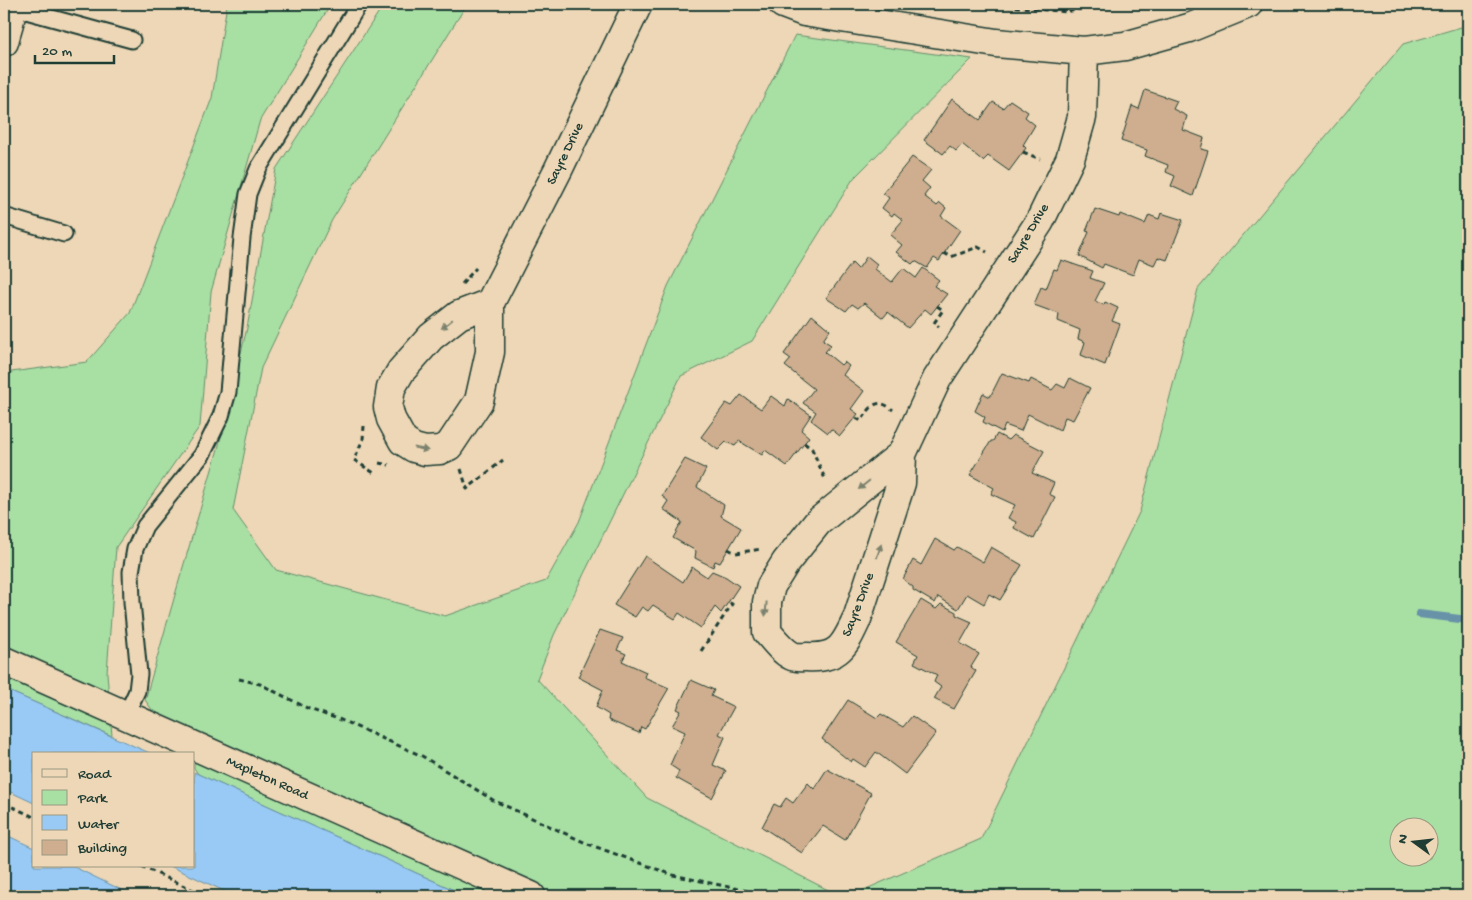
<svg xmlns="http://www.w3.org/2000/svg" width="1472" height="900" viewBox="0 0 1472 900" font-family="'Gochi Hand',sans-serif">
<rect width="100%" height="100%" fill="#edd7b6"/>
<filter id="ink" filterUnits="userSpaceOnUse"><feTurbulence type="fractalNoise" baseFrequency=".02" numOctaves="2"/><feDisplacementMap in="SourceGraphic" scale="10" xChannelSelector="R" yChannelSelector="G"/><feConvolveMatrix kernelMatrix="1 2 1 2 8 2 1 2 1" color-interpolation-filters="sRGB"/></filter>
<g filter="url(#ink)">
<path fill="#a8dfa3" stroke="#648e6c" fill-rule="evenodd" d="M227 4H331L260 120 211 292 200 426 116 547 107 673 112 736 4 689V373L87 362 130 313 212 98Z
M384 4H467L332 220 261 368 233 510 276 570 445 616 546 581 579 522 668 286 795 35 972 59 853 179 752 341 681 376 554 635 537 679 647 798 840 896H467L198 774 194 768V754H184L145 700 181 574 218 449 247 328 276 169Z
M1468 25V896H850L981 839 1140 511 1198 289 1403 44ZM1400 828H1430V858H1400Z"/>
<path fill="#99caf5" stroke="#6892a8" d="M4 689 152 754H34V803L4 789Z
M194 772 198 774 467 896H235L170 866H194Z
M4 834 34 848V866H72L134 896H4Z"/>
<g fill="none" stroke-linecap="round" stroke-linejoin="round">
<path stroke="#6892a8" stroke-width="8" d="M1419 614 1468 620"/>
</g>
<path fill="#ceae8e" stroke="#1f3d34" d="M1145 90 1177 101 1173 109 1187 116 1183 130 1204 138 1201 149 1208 151 1193 196 1171 186 1175 176 1166 172 1168 165 1145 156 1147 150 1121 141 1132 106 1139 109Z
M952 99 980 120 993 102 1003 108 1010 100 1028 112 1025 117 1035 125 1023 145 1026 148 1009 171 988 156 983 161 962 144 956 151 950 146 943 154 924 140Z
M912 157 931 170 922 181 930 188 924 196 937 206 940 203 946 208 941 216 960 230 939 261 934 258 927 268 915 261 912 264 896 252 902 245 890 235 903 220 894 213 892 216 882 208 889 198 883 193Z
M1095 209 1119 217 1120 214 1145 224 1149 215 1159 219 1161 213 1183 220 1167 260 1158 257 1154 265 1139 259 1133 275 1104 264 1102 268 1079 256 1089 232 1086 231Z
M867 256 877 264 875 269 892 282 903 268 916 278 923 268 939 280 934 286 947 294 931 314 925 309 908 328 888 312 883 318 864 303 858 308 852 304 846 311 826 298 852 263 858 269Z
M1061 260 1093 271 1090 278 1104 283 1095 301 1104 305 1105 302 1118 308 1112 321 1120 324 1105 365 1081 355 1085 342 1078 339 1080 330 1058 321 1059 314 1034 305 1041 287 1046 289 1054 269 1057 270Z
M812 315 830 330 823 340 831 345 825 352 841 365 844 362 849 366 843 375 864 391 851 409 858 414 840 436 831 429 828 433 811 420 816 412 803 403 814 389 785 366 791 359 784 354Z
M1002 373 1029 383 1031 379 1052 390 1057 384 1065 388 1070 378 1090 388 1073 420 1065 417 1060 430 1028 414 1021 431 1005 425 1002 432 983 422 985 417 975 411 983 393 990 397Z
M741 395 761 409 771 396 785 406 788 399 811 415 801 430 809 437 787 466 765 450 762 455 739 441 735 446 726 442 718 450 701 437 726 403 732 406Z
M997 434 1008 440 1013 435 1044 451 1032 473 1054 483 1049 494 1055 497 1034 539 1014 528 1016 522 1008 518 1015 505 991 494 994 488 970 475 991 441H993Z
M685 459 706 469 697 487 724 505 721 516 741 528 720 563 715 561 713 567 695 558 696 551 673 538 682 522 663 509 668 501 662 496Z
M935 539 954 550 957 547 983 562 991 547 1022 565 1000 600 989 594 984 604 967 594 958 609 938 597 935 603 913 590V587L903 579 913 560 921 565Z
M645 556 683 582 692 567 707 577 712 571 726 577 739 586 721 613 715 607 701 628 679 613 675 619 653 605 648 611 642 607 635 617 614 605Z
M921 600 936 609 941 604 956 612V615L972 622 960 643 979 654 971 667 976 671 954 709 934 699 941 687 934 682 937 675 914 663 918 655 896 642Z
M600 630 623 638 617 650 626 654 622 661 646 672 644 677 669 688 645 729 641 727 639 733 608 720 609 715 596 707 603 690 578 677Z
M691 680 714 690 711 696 734 707 719 734 725 737 713 765 726 771 712 798 676 778 679 771 670 765 685 732 672 726 681 711 677 709Z
M848 700 877 718 881 714 903 727 912 716 936 733 905 774 876 752 865 767 853 759 851 762 822 739Z
M827 769 871 793 845 840 823 826 802 853 762 827 774 804 780 807 786 798 793 803 808 783 814 789Z"/>
<g fill="none" stroke-linecap="round" stroke-linejoin="round">
<g stroke="#1f3d34" stroke-width="19">
<path id="service" d="M8 6 132 40
M4 216 64 234
M126 715 137 691 139 674 132 602 131 572 135 549 145 526 202 455 221 416 228 392 242 238 248 194 258 169 359 4"/>
</g>
<g stroke="#1f3d34" stroke-width="31">
<path id="minor" d="M783 4 804 12 996 43 1084 51 1125 46 1189 28 1248 4
M4 42 14 4
M490 303 459 315 431 337 401 371 391 388 388 407 391 419 403 441 414 448 425 451 440 450 449 446 479 401 490 352V303L558 170 638 4
M902 454 818 522 786 562 771 586 767 602V632C774 640 782 651 792 656 796 658 803 657 807 657 839 659 845 645 857 619L901 483 902 454 937 379 1040 221 1070 159 1082 117 1084 51
M4 661 531 896"/>
</g>
<path stroke="#1f3d34" stroke-width="3" stroke-dasharray="5 4" stroke-linecap="butt" d="M988 4 1067 12 1101 4
M1023 152 1040 159
M944 253 951 257 978 247 987 252
M462 284 476 268
M937 306 943 310 934 323 939 327
M856 418 861 421C871 407 876 396 893 410
M364 426 363 439 354 460 374 473
M804 443 812 449 826 481
M379 463 389 465
M461 469 467 489 503 460
M728 549 736 553 761 549
M701 651 732 604 728 602
M239 679 260 684 309 709 341 720 422 756 493 800 588 844 673 875 748 891 761 896
M4 803 34 817
M141 866 206 896"/>
<use href="#service" stroke="#edd7b6" stroke-width="15"/>
<use href="#minor" stroke="#edd7b6" stroke-width="28"/>
</g>
<defs><path id="oneway-solid" d="M-6-.8H1V-3.2L6.5 0L1 3.2V.8H-6Z" transform="scale(1.25)"/></defs>
<g fill="#7c826e">
<use href="#oneway-solid" transform="translate(447 324) rotate(141)"/>
<use href="#oneway-solid" transform="translate(421 449) rotate(12)"/>
<use href="#oneway-solid" transform="translate(864 485) rotate(141)"/>
<use href="#oneway-solid" transform="translate(879 551) rotate(-72)"/>
<use href="#oneway-solid" transform="translate(766 609) rotate(95)"/>
</g>
</g>
<g text-anchor="middle" dominant-baseline="central" stroke-width="5" stroke-linejoin="round" paint-order="stroke">
<g font-size="14" fill="#1f3d34" stroke="#edd7b6">
<text transform="translate(566 154) rotate(-64)">Sayre Drive</text>
<text transform="translate(1029 234) rotate(-59)">Sayre Drive</text>
<text transform="translate(859 605) rotate(-69)">Sayre Drive</text>
<text transform="translate(267 779) rotate(24)">Mapleton Road</text>
</g>
</g>
<rect width="1472" height="900" fill="none" stroke="#edd7b6" stroke-width="20"/>
<rect x="10" y="10" width="1452" height="880" fill="none" stroke="#1f3d34" stroke-width="2" filter="url(#ink)"/>
<rect x="32" y="752" width="162" height="115" fill="#edd7b6" stroke="#9b9982"/>
<rect x="42" y="769" width="25" height="8" fill="#edd7b6" stroke="#9b9982"/>
<text x="78" y="778" font-size="15" fill="#1f3d34">Road</text>
<rect x="42" y="790" width="25" height="15" fill="#a8dfa3" stroke="#9b9982"/>
<text x="78" y="802" font-size="15" fill="#1f3d34">Park</text>
<rect x="42" y="815" width="25" height="15" fill="#99caf5" stroke="#9b9982"/>
<text x="78" y="828" font-size="15" fill="#1f3d34">Water</text>
<rect x="42" y="840" width="25" height="15" fill="#ceae8e" stroke="#9b9982"/>
<text x="78" y="852" font-size="15" fill="#1f3d34">Building</text>
<g transform="translate(1414 842) rotate(285)"><circle r="24" fill="#edd7b6" stroke="#9b9982"/>
<path d="M0-4L9 19L0 12L-9 19Z" fill="#1f3d34"/>
<text y="-8" font-size="14" font-weight="bold" text-anchor="middle" fill="#1f3d34">N</text>
</g>
<path d="M35 55v8h79v-8" fill="none" stroke="#1f3d34" stroke-width="2.5"/>
<text x="42" y="55" font-size="15" fill="#1f3d34" stroke="#edd7b6" stroke-width="4" paint-order="stroke">20 m</text>
</svg>
